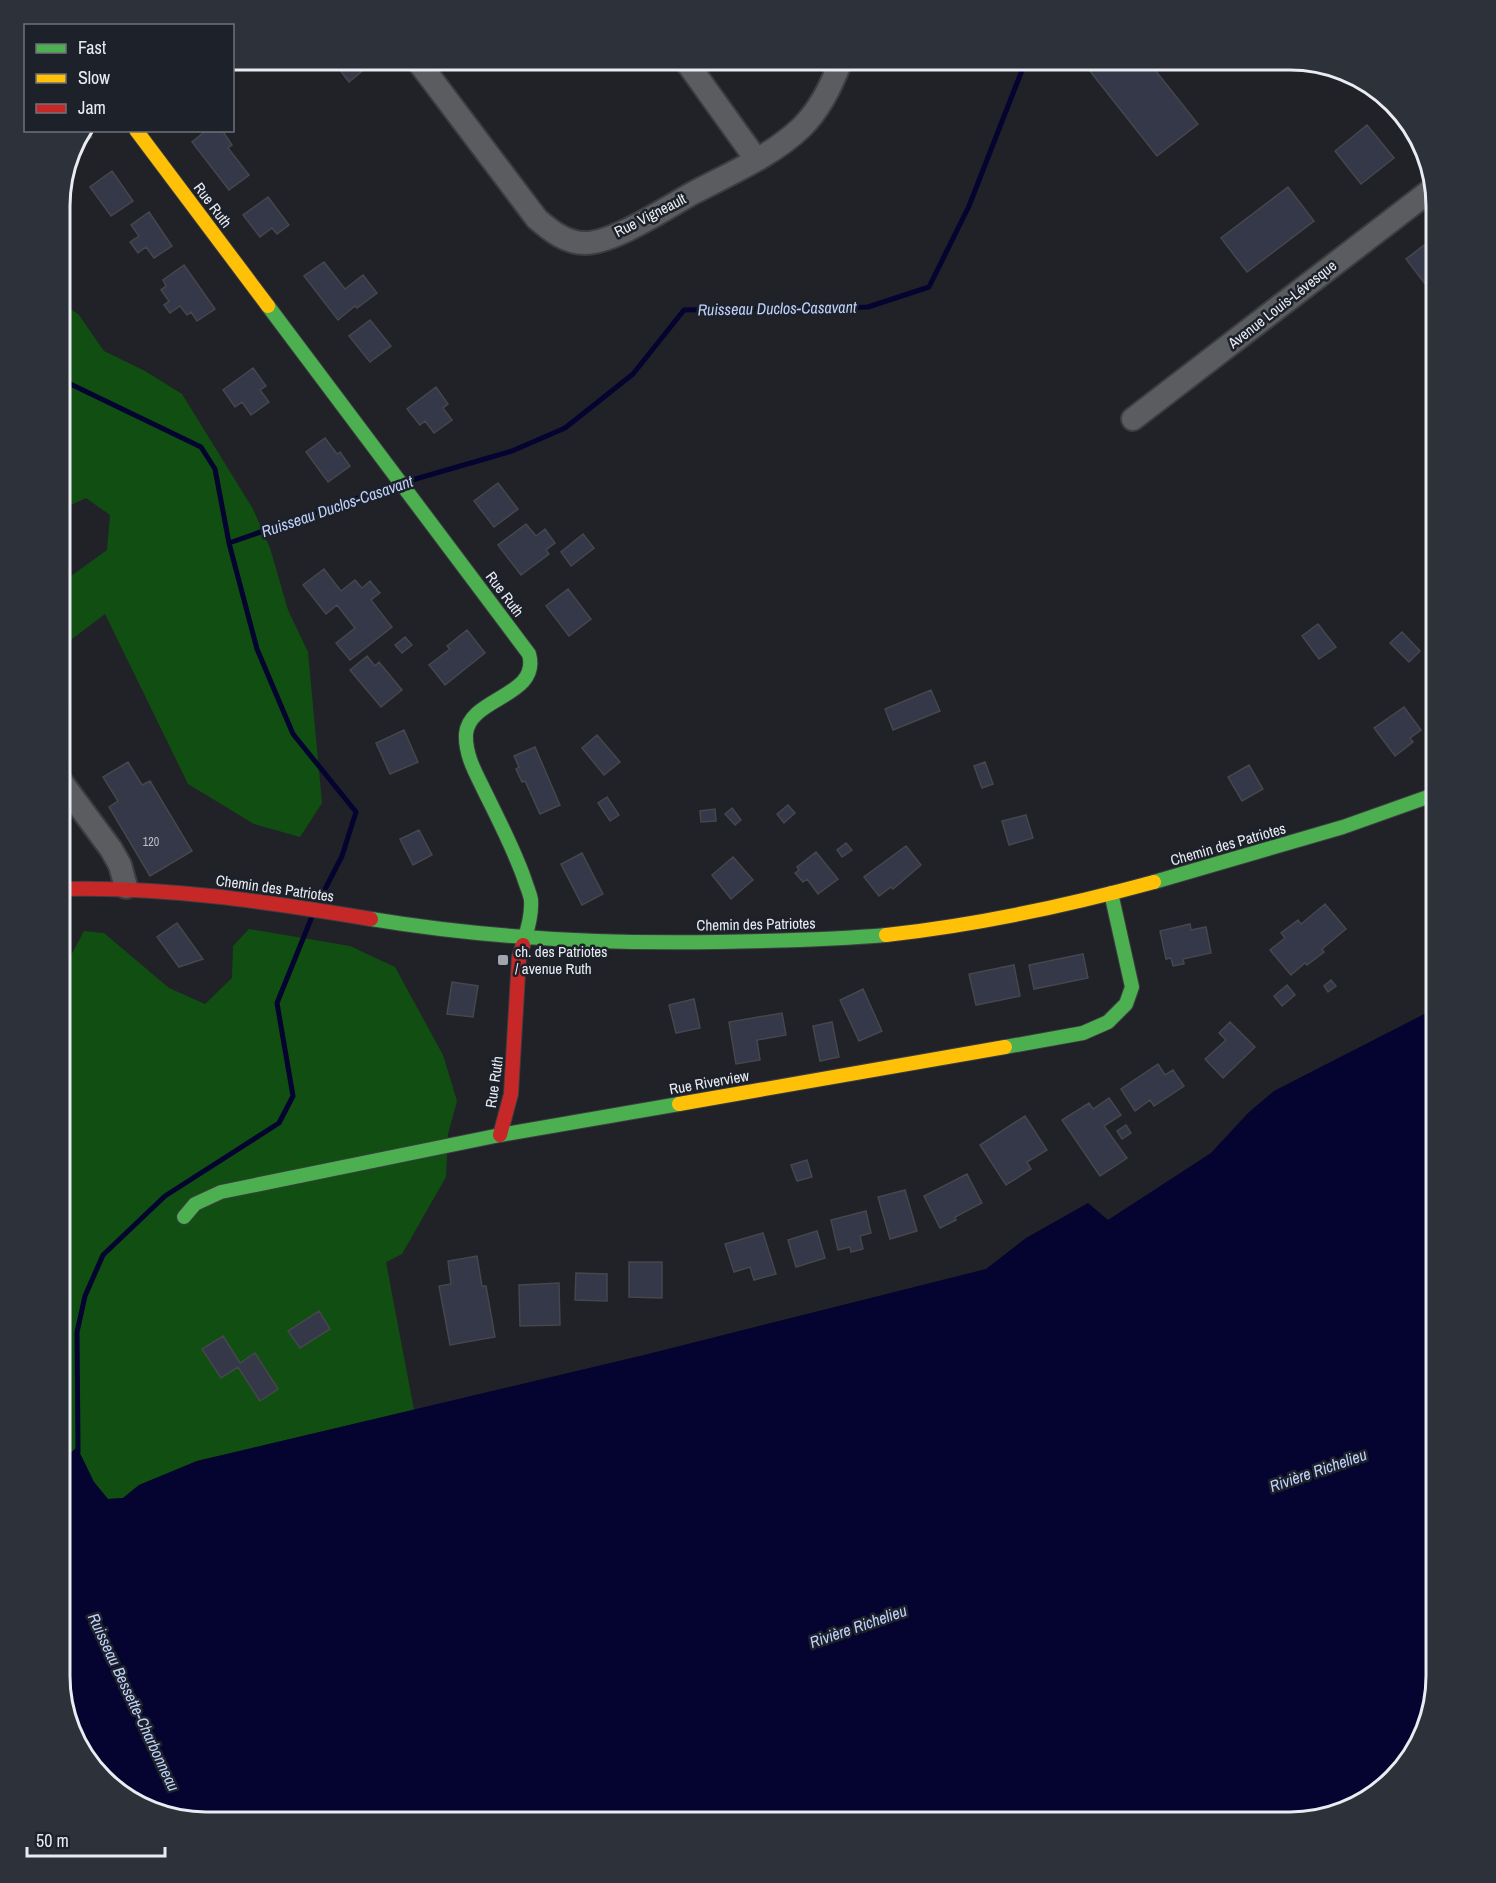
<svg xmlns="http://www.w3.org/2000/svg" width="1496" height="1883" viewBox="0 0 1496 1883" font-family="'Archivo Narrow',sans-serif">
<rect width="100%" height="100%" fill="#202227"/>
<path fill="#104f11" d="M60 301 79 315 104 351 145 371 182 394 253 509 270 548 288 610 308 652 322 803 300 837 254 824 188 784 105 614 60 648V584L107 550 110 515 86 498 60 510Z
M249 929 350 946 395 967 443 1055 457 1101 448 1134 446 1177 402 1254 386 1262 414 1410 197 1461 139 1485 123 1498 108 1499 94 1482 77 1448 60 1463V1033L71 1008 69 959 84 931 104 933 169 988 205 1004 232 978 233 946Z"/>
<path fill="#05032f" d="M1436 1008V1677L1421 1742 1371 1798 1290 1823H206L133 1804 85 1758 60 1677V1463L77 1447 94 1482 108 1499 123 1498 139 1485 197 1461 644 1355 986 1269 1026 1238 1088 1203 1108 1220 1211 1153 1249 1112 1274 1091Z"/>
<g fill="none" stroke-linecap="round" stroke-linejoin="round">
<path stroke="#05032f" stroke-width="5" d="M60 379 201 447 215 469 229 543 257 649 293 734 356 812 342 856 320 899
M412 480 512 451 565 428 633 374 684 310 868 307 929 287 969 206 1026 60
M229 543 392 486
M78 1452 77 1332 85 1296 103 1255 165 1196 279 1123 293 1096 277 1003 311 919"/>
</g>
<path fill="#343848" stroke="#45474c" stroke-width="1.5" d="M332 60H372L373 62 349 82Z
M1083 60H1147L1198 124 1157 156 1082 61Z
M1367 125 1394 158 1361 184 1335 151Z
M83 130H88L92 137 73 150 75 141Z
M207 130H222L232 145 228 148 249 175 229 190 192 142Z
M112 171 133 201 111 216 90 187Z
M1288 187 1314 221 1247 272 1221 238Z
M268 197 289 225 277 234 272 228 260 237 243 215Z
M149 212 172 246 154 258 146 247 138 253 130 242 139 236 131 225Z
M1436 236V298L1406 259Z
M324 262 345 289 363 275 377 293 357 308 355 306 338 320 304 276Z
M184 265 215 309 197 321 191 312 187 315 180 306 170 313 164 305 169 301 161 290 166 286 163 280Z
M370 320 391 346 370 362 349 336Z
M253 368 266 386 260 390 269 402 251 415 242 402 235 407 223 390Z
M436 387 448 404 443 408 452 420 434 433 425 421 420 425 407 409Z
M325 438 337 454 340 452 350 466 328 482 306 452Z
M498 483 518 509 494 527 474 501Z
M526 524 536 536 545 529 555 543 546 550 549 554 521 575 498 545Z
M583 534 594 548 571 566 561 552Z
M324 569 341 591 355 580 362 588 370 581 380 593 371 600 392 627 350 660 336 643 355 628 337 605 326 614 303 585Z
M568 589 591 619 569 636 546 606Z
M1318 624 1336 647 1319 659 1302 636Z
M467 630 485 653 445 685 429 665 450 649 447 646Z
M1402 632 1420 651 1409 662 1390 643Z
M405 637 412 645 402 653 395 645Z
M367 656 375 666 379 662 402 690 381 707 350 670Z
M931 690 940 711 893 730 885 709Z
M1404 707 1421 730 1410 738 1413 742 1395 756 1374 728Z
M404 730 418 762 390 774 376 743Z
M597 735 620 762 604 775 582 748Z
M535 747 560 805 540 814 525 781 522 782 516 769 519 767 514 756Z
M128 762 142 785 150 781 192 851 150 876 109 807 118 801 103 777Z
M985 762 993 784 982 788 974 766Z
M1249 765 1263 789 1242 801 1228 777Z
M607 797 619 815 610 821 598 803Z
M788 805 795 813 784 823 777 814Z
M732 808 741 820 735 825 725 814Z
M715 809 716 821 701 822 700 811Z
M1026 815 1033 838 1009 845 1002 821Z
M419 830 432 855 413 865 400 839Z
M846 843 852 850 842 857 837 850Z
M906 846 921 865 893 889 891 887 879 896 864 877Z
M816 852 838 879 818 894 807 879 803 882 795 873 799 870 797 867Z
M582 853 603 894 582 905 561 864Z
M733 857 753 880 731 899 712 875Z
M1325 904 1346 929 1322 949 1324 952 1307 965 1305 963 1291 975 1270 950 1285 938 1281 933 1298 920 1301 924Z
M177 923 203 959 179 967 157 937Z
M1190 924 1191 930 1206 927 1211 953 1183 959 1184 964 1173 966 1171 958 1166 959 1160 931Z
M1083 954 1088 978 1034 989 1029 965Z
M1014 965 1020 996 976 1005 969 974Z
M1331 980 1336 986 1328 992 1324 986Z
M452 982 478 986 473 1017 447 1014Z
M1287 985 1295 995 1282 1006 1274 996Z
M863 989 882 1031 859 1041 840 1000Z
M694 999 700 1028 676 1033 669 1005Z
M782 1013 786 1035 757 1040 760 1060 736 1064 729 1022Z
M832 1022 839 1057 820 1061 813 1026Z
M1230 1022 1255 1047 1223 1078 1205 1059 1226 1040 1219 1033Z
M1158 1064 1165 1075 1173 1070 1184 1086 1154 1106 1150 1100 1135 1111 1121 1089Z
M1109 1098 1121 1115 1104 1126 1127 1158 1100 1176 1062 1120 1089 1103 1093 1109Z
M1025 1116 1047 1150 1027 1162 1031 1169 1006 1185 980 1145Z
M1126 1125 1131 1133 1122 1139 1117 1131Z
M807 1160 812 1177 797 1181 791 1165Z
M967 1174 982 1203 955 1217 956 1220 940 1228 924 1196Z
M905 1190 917 1231 890 1239 878 1197Z
M866 1211 871 1233 860 1236 863 1249 851 1252 850 1247 838 1250 831 1220Z
M817 1231 825 1258 796 1267 788 1240Z
M763 1233 776 1274 754 1280 750 1267 734 1272 725 1244Z
M477 1256 482 1286H486L495 1337 450 1345 439 1286 451 1284 448 1261Z
M629 1262H662V1298L629 1297Z
M576 1273 607 1274V1301L575 1300Z
M559 1283 560 1325 520 1326 519 1285Z
M319 1311 330 1329 300 1348 288 1331Z
M223 1336 240 1363 255 1353 278 1389 260 1401 238 1367 221 1378 202 1349Z"/>
<g fill="none" stroke-linecap="round" stroke-linejoin="round">
<g stroke="#3b3d41" stroke-width="26">
<path id="street" d="M417 60 537 219C551 231 566 243 585 243 614 243 666 208 693 193 729 174 772 156 802 127 821 108 832 85 841 60
M685 60 756 159
M1133 419 1431 190
M60 780 111 849 120 865 126 887"/>
</g>
<g stroke="#3b3d41" stroke-width="16">
<path id="fast" d="M268 306 529 654C541 697 469 697 466 734 465 753 474 770 482 786 497 817 513 847 524 878 526 885 530 893 531 900 532 916 527 930 523 945
M1154 882 1343 827 1436 794
M371 919C486 938 601 944 717 942 774 941 830 940 886 935
M1005 1047 1083 1033 1108 1022 1126 1004 1132 987 1111 893
M184 1217 195 1204 221 1192 500 1135 679 1104"/>
</g>
<g stroke="#3b3d41" stroke-width="16">
<path id="slow" d="M136 130 268 306
M886 935C977 925 1066 906 1154 882
M679 1104 1005 1047"/>
</g>
<g stroke="#3b3d41" stroke-width="16">
<path id="jam" d="M60 889C165 886 268 902 371 919
M500 1135 511 1094 519 957 523 945"/>
</g>
<use href="#street" stroke="#5a5c60" stroke-width="22"/>
<use href="#fast" stroke="#4caf50" stroke-width="14"/>
<use href="#slow" stroke="#ffc107" stroke-width="14"/>
<use href="#jam" stroke="#c62828" stroke-width="14"/>
</g>
<rect fill="#a3a5ac" stroke="#1d212a" stroke-width="2" x="497" y="954" width="12" height="12" rx="3"/>
<g text-anchor="middle" dominant-baseline="central" stroke-width="5" stroke-linejoin="round" paint-order="stroke">
<g font-size="12" fill="#bcbfc8">
<text x="151" y="842">120</text>
</g>
<g font-size="15" fill="#e9ecf3" stroke="#1d212a">
<text transform="translate(213 205) rotate(53)">Rue Ruth</text>
<text transform="translate(650 215) rotate(-27)">Rue Vigneault</text>
<text transform="translate(1282 304) rotate(-38)">Avenue Louis-Lévesque</text>
<text transform="translate(505 594) rotate(53)">Rue Ruth</text>
<text transform="translate(1228 844) rotate(-16)">Chemin des Patriotes</text>
<text transform="translate(275 888) rotate(8)">Chemin des Patriotes</text>
<text transform="translate(756 924) rotate(-1)">Chemin des Patriotes</text>
<text transform="translate(494 1082) rotate(-82)">Rue Ruth</text>
<text transform="translate(709 1082) rotate(-10)">Rue Riverview</text>
</g>
<g font-size="15" fill="#e9ecf3" stroke="#1d212a" text-anchor="start">
<text x="515" y="951">ch. des Patriotes<tspan x="515" dy="17">/ avenue Ruth</tspan></text>
</g>
<g font-size="16" font-style="italic" fill="#bfd0fb" stroke="#1d212a">
<text transform="translate(777 308) rotate(-1)">Ruisseau Duclos-Casavant</text>
<text transform="translate(337 506) rotate(-19)">Ruisseau Duclos-Casavant</text>
<text transform="translate(1318 1470) rotate(-19)">Rivière Richelieu</text>
<text transform="translate(858 1626) rotate(-19)">Rivière Richelieu</text>
<text transform="translate(134 1702) rotate(65)">Ruisseau Bessette-Charbonneau</text>
</g>
</g>
<path d="M0 0H1496V1883H0ZM206 70H1290A136 136 0 0 1 1426 206V1676A136 136 0 0 1 1290 1812H206A136 136 0 0 1 70 1676V206A136 136 0 0 1 206 70Z" fill="#2d313a" fill-rule="evenodd"/>
<path fill="none" stroke="#e9ecf3" stroke-width="3" d="M206 70H1290A136 136 0 0 1 1426 206V1676A136 136 0 0 1 1290 1812H206A136 136 0 0 1 70 1676V206A136 136 0 0 1 206 70Z"/>
<rect x="24" y="24" width="210" height="108" fill="#1d212a" stroke="#6f727a" stroke-width="1.5"/>
<rect x="36" y="44" width="30" height="9" fill="#4caf50" stroke="#6f727a" stroke-width="1.5"/>
<text x="78" y="54" font-size="18" fill="#e9ecf3">Fast</text>
<rect x="36" y="74" width="30" height="9" fill="#ffc107" stroke="#6f727a" stroke-width="1.5"/>
<text x="78" y="84" font-size="18" fill="#e9ecf3">Slow</text>
<rect x="36" y="104" width="30" height="9" fill="#c62828" stroke="#6f727a" stroke-width="1.5"/>
<text x="78" y="114" font-size="18" fill="#e9ecf3">Jam</text>
<path d="M27 1847v9h138v-9" fill="none" stroke="#e9ecf3" stroke-width="3"/>
<text x="36" y="1847" font-size="18" fill="#e9ecf3" stroke="#1d212a" stroke-width="4.5" paint-order="stroke">50 m</text>
</svg>
